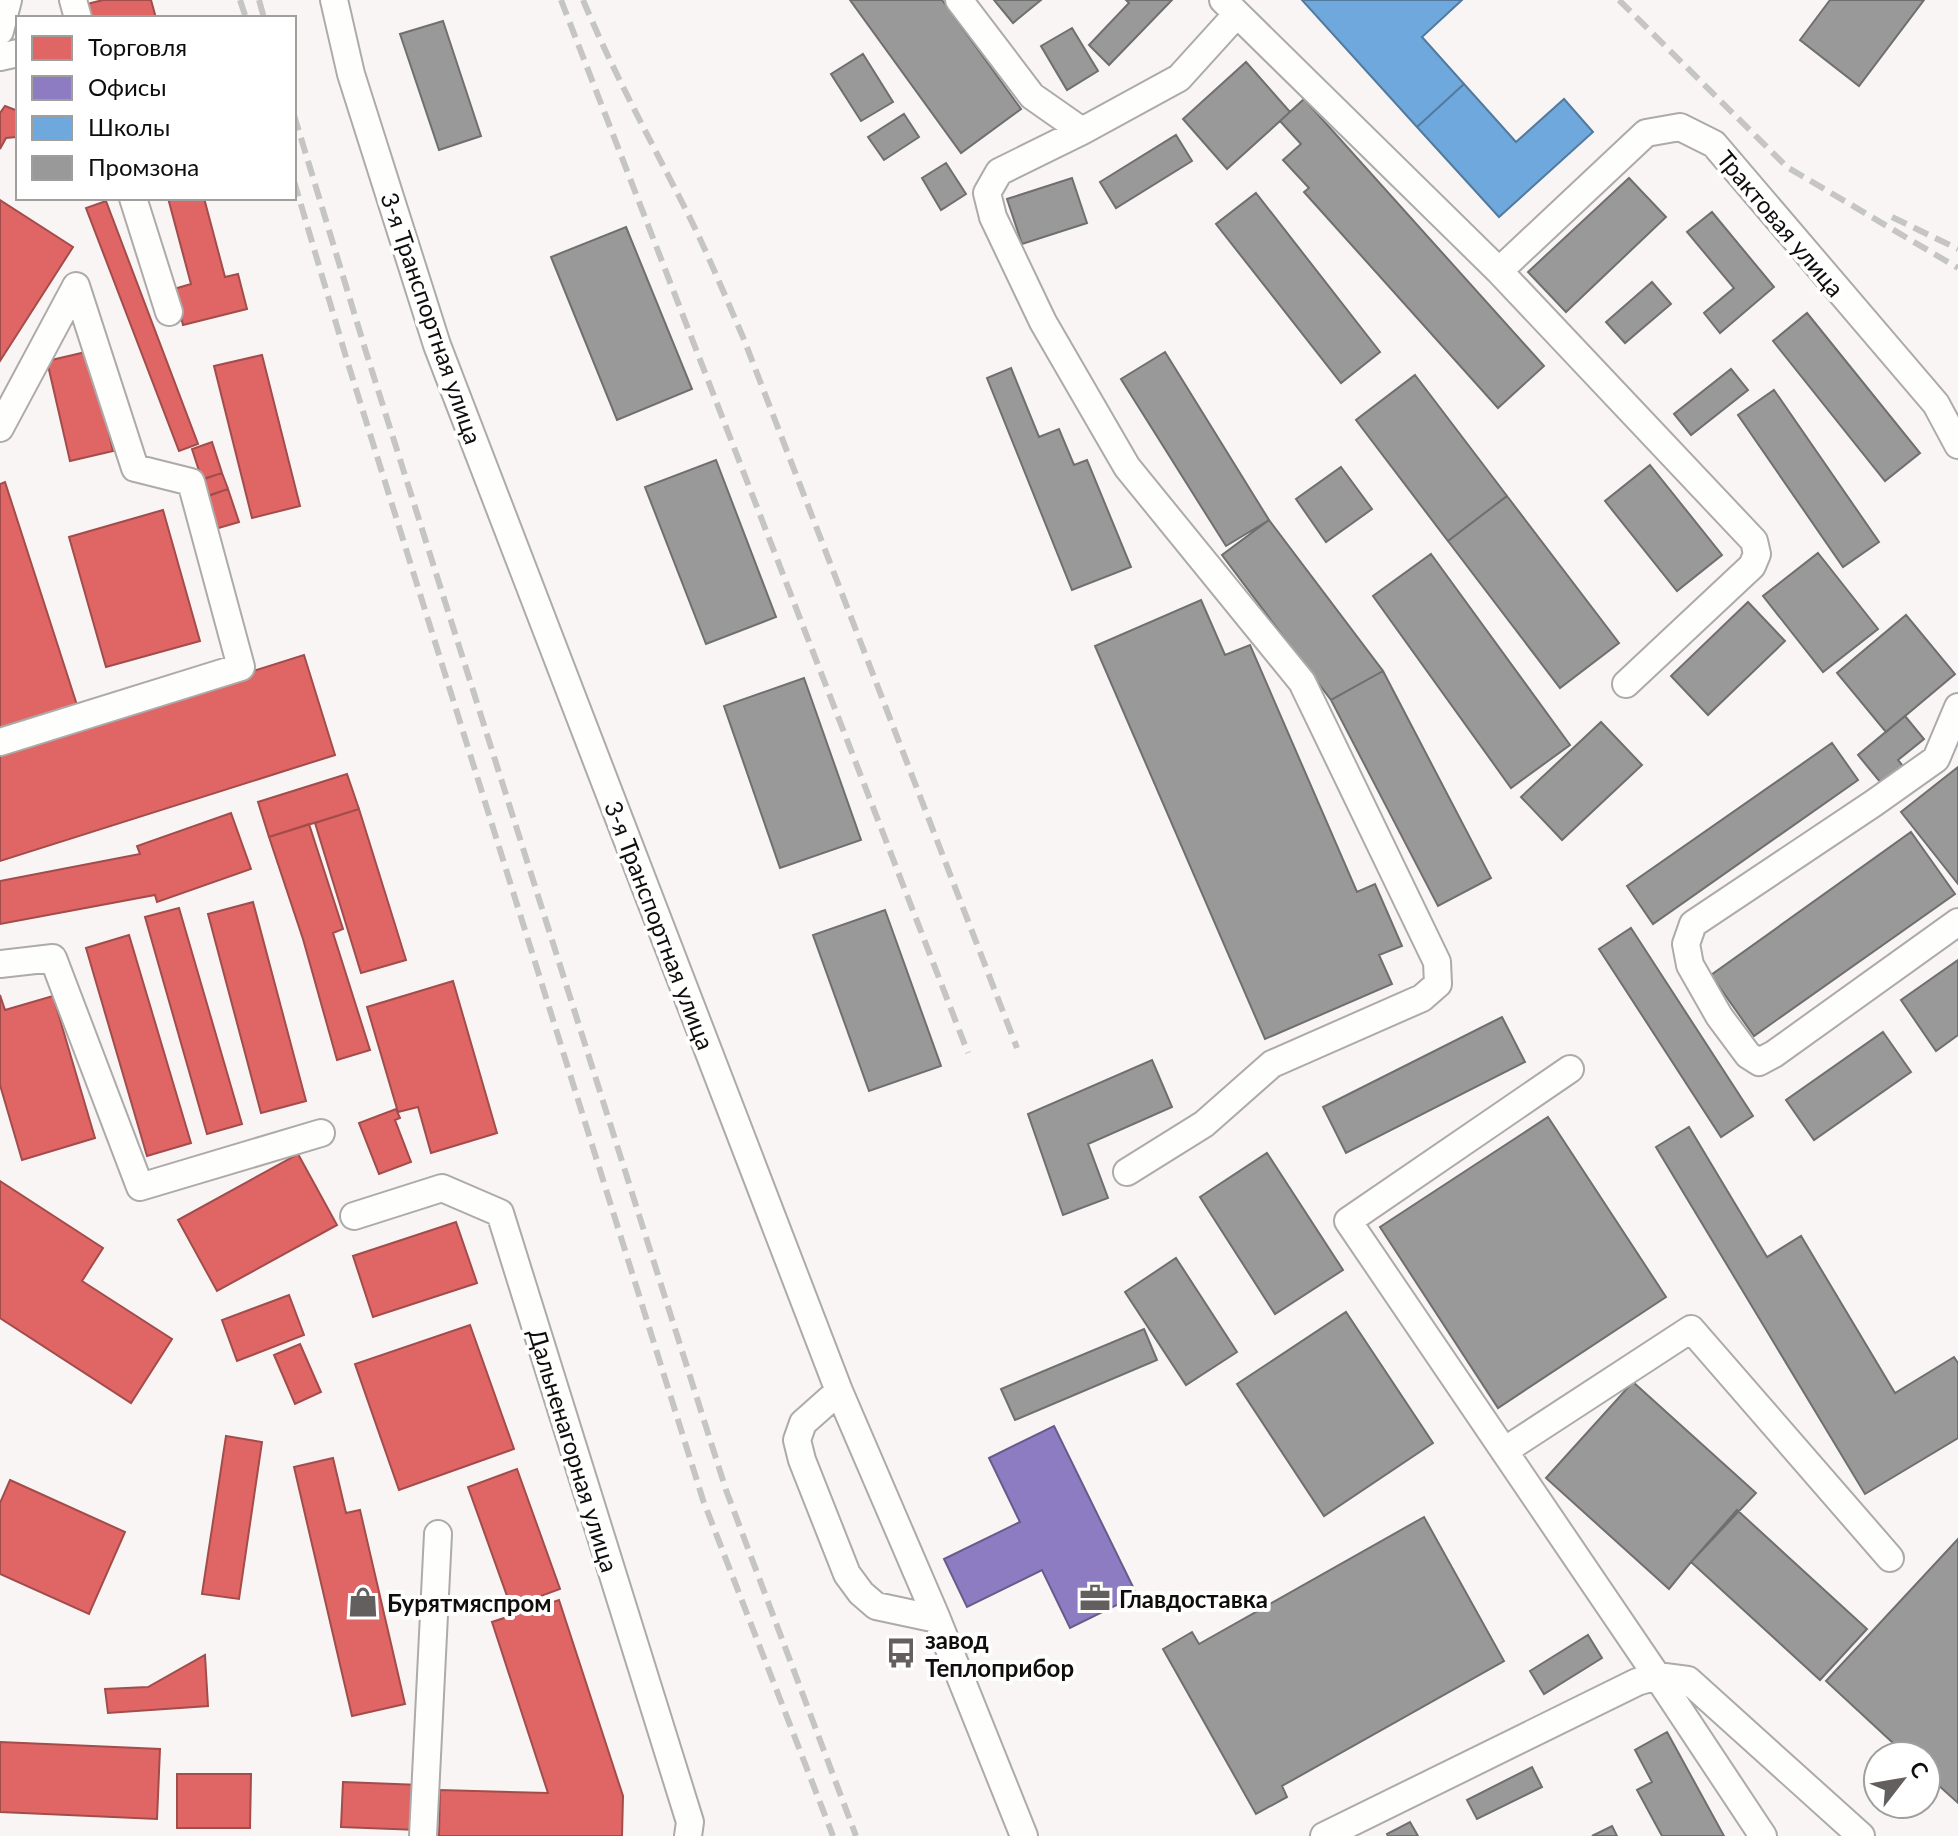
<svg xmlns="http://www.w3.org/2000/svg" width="1958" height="1836" viewBox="0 0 1958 1836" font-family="Lato,sans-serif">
<rect width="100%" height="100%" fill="#f9f5f4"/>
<path fill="#e06666" stroke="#a24c4b" stroke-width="2" d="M103 0H151L156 18H86L83 5Z
M5 106 18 111V139L17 137 6 138 0 149V113Z
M168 198H204L225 277 238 274 247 309 183 325 174 289 191 284Z
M0 200 73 247 0 361Z
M106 201 198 444 179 451 86 208Z
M90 351 113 451 70 461 47 361Z
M262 355 300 506 252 518 214 366Z
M212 442 222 473 202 480 192 449Z
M222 473 228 489 206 497 200 480Z
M222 473 228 489 206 497 200 480Z
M5 482 77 705 0 731V484Z
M228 489 239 522 215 529 204 497Z
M163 510 200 641 106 667 69 537Z
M304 655 335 755 0 861V751Z
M347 774 359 809 269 837 258 802Z
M359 809 406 960 361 973 315 823Z
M231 813 251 869 157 902 155 895 0 924V881L140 854 137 846Z
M309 824 343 929 333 933 370 1050 337 1060 303 939 269 837Z
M253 902 306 1101 261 1113 208 914Z
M179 908 242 1124 207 1134 145 917Z
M129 935 191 1143 147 1156 86 948Z
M453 981 497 1133 431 1153 418 1107 398 1112 367 1007Z
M0 995 5 1010 53 996 95 1138 22 1160 0 1085Z
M396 1109 400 1118 395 1120 411 1162 379 1174 359 1123Z
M298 1154 337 1225 217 1291 178 1220Z
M0 1181 103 1248 82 1281 172 1339 131 1403 0 1318Z
M456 1222 477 1283 373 1317 353 1256Z
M289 1295 304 1335 237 1361 222 1320Z
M470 1325 514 1449 399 1490 355 1364Z
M300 1344 321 1392 295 1404 274 1355Z
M226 1436 262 1442 239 1599 202 1594Z
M333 1458 346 1513 360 1510 405 1704 352 1716 294 1467Z
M517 1469 560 1589 511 1607 468 1487Z
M10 1480 125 1532 89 1614 0 1574V1503Z
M559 1600 623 1796 622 1836H439L440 1790 548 1793 492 1622Z
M205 1655 208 1706 108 1713 105 1689 148 1687Z
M0 1742 160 1749 157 1819 0 1812Z
M177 1774H251L250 1828H177Z
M343 1782 420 1785 418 1830 341 1827Z"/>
<path fill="#8e7cc3" stroke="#685b8c" stroke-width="2" d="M1054 1426 1137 1595 1070 1628 1042 1570 967 1607 944 1559 1020 1522 989 1458Z"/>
<path fill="#6fa8dc" stroke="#527a9e" stroke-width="2" d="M1302 0H1462L1422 37 1464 84 1417 127Z
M1464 84 1516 142 1564 99 1593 132 1499 217 1417 127Z"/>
<path fill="#999" stroke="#706f6f" stroke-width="2" d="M850 0H942L1021 109 961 153Z
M994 0H1041L1013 23Z
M1126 0H1172L1109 65 1089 45 1129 3Z
M1830 0H1924L1859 86 1800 40Z
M443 21 481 136 439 150 400 34Z
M1072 28 1098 71 1067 90 1041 46Z
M863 54 893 102 861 121 831 74Z
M1246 62 1290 112 1227 169 1183 119Z
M1304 99 1544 366 1498 408 1304 192 1309 188 1283 160 1301 144 1280 121Z
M904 114 919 137 884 160 868 137Z
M1176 135 1192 161 1116 208 1100 182Z
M946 163 966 194 941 210 922 178Z
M1072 178 1087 223 1022 244 1007 199Z
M1629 178 1666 217 1566 312 1528 272Z
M1256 193 1380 352 1341 383 1216 224Z
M1712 212 1774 287 1720 333 1704 313 1734 288 1687 232Z
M626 227 692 389 617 420 551 257Z
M1652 282 1671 304 1625 343 1606 322Z
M1807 313 1920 453 1885 481 1773 341Z
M1165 352 1269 520 1226 546 1121 379Z
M1011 368 1039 437 1059 429 1074 465 1087 460 1131 567 1072 590 987 378Z
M1731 369 1748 390 1691 435 1674 414Z
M1415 375 1507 496 1448 541 1356 420Z
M1774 390 1879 542 1843 567 1738 415Z
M716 460 776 617 706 644 645 487Z
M1650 465 1722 555 1677 591 1605 501Z
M1341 467 1372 509 1326 542 1296 499Z
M1507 496 1619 643 1560 688 1448 541Z
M1269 520 1383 671 1331 700 1222 555Z
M1818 553 1878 629 1823 672 1763 596Z
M1431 554 1570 745 1511 788 1373 596Z
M1201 600 1225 655 1250 645 1357 892 1375 884 1402 946 1379 955 1392 984 1265 1039 1095 646Z
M1748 602 1785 641 1708 715 1671 676Z
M1906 615 1955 674 1886 732 1837 673Z
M1383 671 1491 878 1438 906 1331 700Z
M804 678 861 840 780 868 724 706Z
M1905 716 1924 739 1898 760 1907 771 1886 789 1858 755Z
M1601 722 1642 765 1562 840 1521 797Z
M1832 743 1858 780 1653 924 1627 886Z
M1958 767V884L1901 812Z
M1911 832 1955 894 1754 1036 1711 975Z
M885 910 941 1066 869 1091 813 935Z
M1631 928 1753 1116 1721 1137 1599 949Z
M1958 960V1035L1936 1051 1901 1000Z
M1502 1017 1525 1062 1346 1153 1323 1107Z
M1883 1032 1911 1072 1814 1140 1786 1100Z
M1152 1060 1172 1107 1088 1144 1108 1198 1063 1215 1028 1114Z
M1548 1117 1666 1297 1498 1408 1380 1227Z
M1689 1127 1767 1257 1801 1236 1895 1393 1954 1357 1958 1363V1438L1865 1494 1656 1147Z
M1267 1153 1343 1270 1275 1314 1200 1197Z
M1176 1258 1237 1352 1186 1385 1125 1292Z
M1346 1312 1433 1443 1324 1516 1237 1384Z
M1144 1329 1157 1360 1015 1420 1001 1389Z
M1633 1382 1756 1493 1691 1562 1669 1589 1546 1478Z
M1737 1510 1867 1629 1820 1680 1691 1562Z
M1424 1517 1504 1661 1282 1786 1287 1797 1256 1814 1163 1649 1192 1632 1199 1644Z
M1958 1539V1803L1926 1774V1756H1907L1826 1681Z
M1588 1635 1602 1658 1544 1694 1530 1671Z
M1667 1732 1724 1836H1662L1637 1790 1652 1782 1635 1750Z
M1532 1767 1542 1787 1477 1819 1467 1800Z
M1410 1822 1418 1836H1388L1387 1834Z
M1612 1826 1617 1836H1592Z"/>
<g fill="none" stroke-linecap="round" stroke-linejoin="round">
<g stroke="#adaaa9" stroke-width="30">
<path id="minor" d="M73 0 78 18
M334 0 351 74 437 345 839 1391 937 1619 1024 1836
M959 0 1032 96 1082 131 1179 78 1237 14
M1223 0 1499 271 1646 133 1680 127 1714 144 1936 404 1958 445
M0 31 8 0
M0 57 18 53
M1082 131 999 172 987 193 993 217 1043 322 1127 467 1302 682 1437 962 1438 984 1422 998 1272 1064 1204 1124 1127 1172
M133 198 169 312
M1499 271 1754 541 1757 554 1752 566 1626 684
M0 428 76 286 135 468 191 482 241 667 0 742
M1958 707 1936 759 1874 803 1693 924 1686 944 1690 965 1719 1016 1748 1055 1759 1062 1774 1054 1958 922
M0 964 53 958 140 1187 321 1133
M1570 1069 1348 1221 1657 1676 1763 1836
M354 1216 442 1188 500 1213 690 1822 688 1836
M839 1391 803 1423 797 1440 802 1460 847 1574 861 1593 876 1606 937 1619
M1504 1451 1691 1329 1890 1558
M423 1836 438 1534
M1324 1836 1637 1682 1657 1676 1688 1680 1861 1836"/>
</g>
<use href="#minor" stroke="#fefefd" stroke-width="26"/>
<path stroke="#c5c5c4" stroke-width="6" stroke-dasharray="16 8" stroke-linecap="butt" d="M240 0 246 18
M259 0 264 18
M561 0 968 1053
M583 0C614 74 652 143 688 214 708 254 725 296 743 337L1017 1048
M1619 0 1787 167 1958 268
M294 115 366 352 726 1490 856 1836
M294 181 346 357 703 1500 833 1836
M1892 217 1958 249"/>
</g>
<defs>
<g id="office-bare" transform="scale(2.4)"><path d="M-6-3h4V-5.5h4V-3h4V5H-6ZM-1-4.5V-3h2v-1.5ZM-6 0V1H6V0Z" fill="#625f5e" stroke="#fff" stroke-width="2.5" paint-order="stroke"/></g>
<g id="shop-bare" transform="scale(2.4)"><path d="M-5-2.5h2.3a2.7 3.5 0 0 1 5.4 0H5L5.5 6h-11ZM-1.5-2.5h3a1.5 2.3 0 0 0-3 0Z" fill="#625f5e" stroke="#fff" stroke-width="2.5" paint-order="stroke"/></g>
<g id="bus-bare" transform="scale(2.4)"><path d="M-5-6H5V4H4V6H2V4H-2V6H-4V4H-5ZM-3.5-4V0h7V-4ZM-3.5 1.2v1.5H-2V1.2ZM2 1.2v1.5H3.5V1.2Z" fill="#625f5e" stroke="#fff" stroke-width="2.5" paint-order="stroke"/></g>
</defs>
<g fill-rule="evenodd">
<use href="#office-bare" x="1095" y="1598"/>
<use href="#shop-bare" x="363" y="1602"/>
<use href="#bus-bare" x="901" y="1653"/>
</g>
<g text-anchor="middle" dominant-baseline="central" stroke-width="8" stroke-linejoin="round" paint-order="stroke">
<g font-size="24" fill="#100e0d" stroke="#fff">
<text transform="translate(1781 223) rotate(50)">Трактовая улица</text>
<text transform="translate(432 318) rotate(71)">3-я Транспортная улица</text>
<text transform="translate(660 925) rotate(69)">3-я Транспортная улица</text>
<text transform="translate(574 1450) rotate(73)">Дальненагорная улица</text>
</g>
<g font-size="24" font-weight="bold" fill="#100e0d" stroke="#fff" text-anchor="start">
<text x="1119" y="1598">Главдоставка</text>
<text x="387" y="1602">Бурятмяспром</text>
<text x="925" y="1639">завод<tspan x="925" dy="28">Теплоприбор</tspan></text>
</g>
</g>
<rect x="16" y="16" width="280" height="184" fill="#ffffff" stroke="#9f9f9e" stroke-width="2"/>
<rect x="32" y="36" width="40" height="24" fill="#e06666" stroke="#9f9f9e" stroke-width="2"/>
<text x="88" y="56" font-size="24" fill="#100e0d">Торговля</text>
<rect x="32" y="76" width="40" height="24" fill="#8e7cc3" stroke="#9f9f9e" stroke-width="2"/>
<text x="88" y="96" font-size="24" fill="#100e0d">Офисы</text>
<rect x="32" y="116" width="40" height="24" fill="#6fa8dc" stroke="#9f9f9e" stroke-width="2"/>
<text x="88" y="136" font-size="24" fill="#100e0d">Школы</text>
<rect x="32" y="156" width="40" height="24" fill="#999999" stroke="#9f9f9e" stroke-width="2"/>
<text x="88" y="176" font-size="24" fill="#100e0d">Промзона</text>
<g transform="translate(1902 1780) rotate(59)"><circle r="38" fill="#ffffff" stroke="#9f9f9e" stroke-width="2"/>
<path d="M0-6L14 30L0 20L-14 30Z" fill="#625f5e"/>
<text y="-12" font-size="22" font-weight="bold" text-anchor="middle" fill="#100e0d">С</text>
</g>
</svg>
